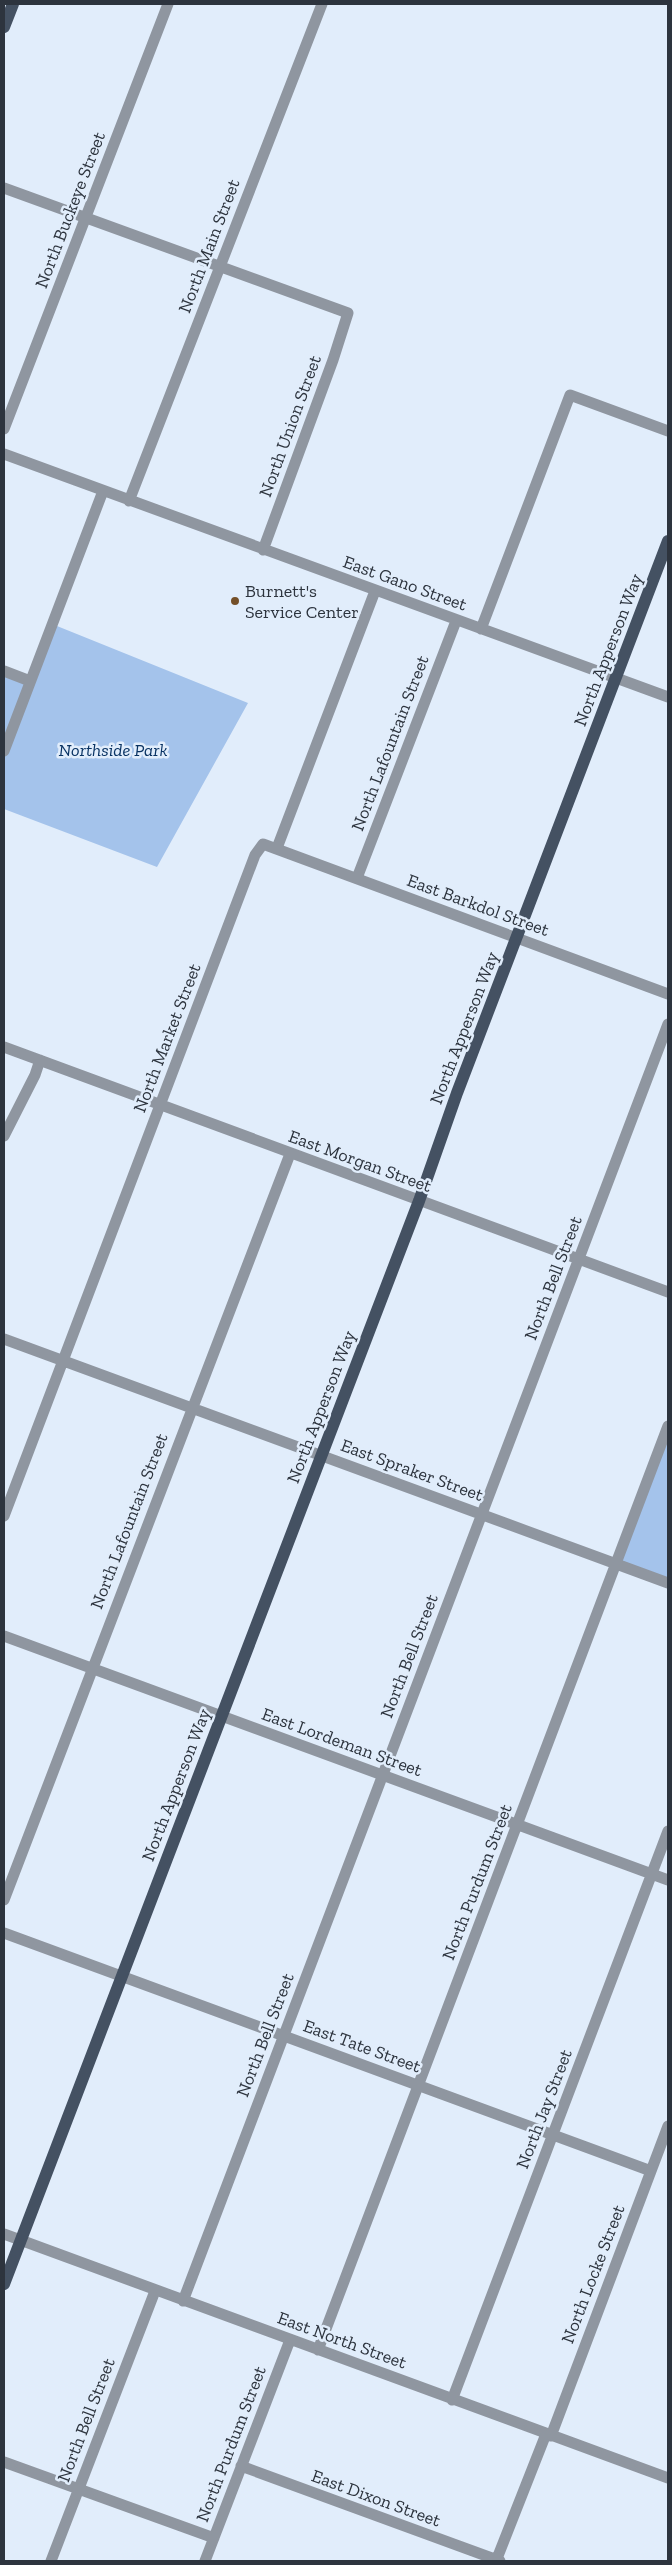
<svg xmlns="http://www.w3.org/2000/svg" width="672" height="2565" viewBox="0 0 672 2565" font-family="'Zilla Slab',serif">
<rect width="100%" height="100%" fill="#e1edfb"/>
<path fill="#a4c3eb" d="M52 624 248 703 157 867 4 809V671L30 681Z
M668 1426V1583L616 1564Z"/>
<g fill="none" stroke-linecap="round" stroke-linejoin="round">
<path stroke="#8f96a0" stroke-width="11" d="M4 188 348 313 333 360 263 550
M4 429 168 4
M4 454 668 697
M129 501 322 4
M481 629 570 395 668 431
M4 671 30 681
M4 751 103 491
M277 848 375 591
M357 878 456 621
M4 1047 668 1292
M4 1136 35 1075 40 1060
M4 1339 668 1583
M4 1516 255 855 263 844 668 994
M4 1636 668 1880
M4 1900 290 1154
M4 1933 651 2171
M4 2234 668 2478
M183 2301 668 1024
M318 2350 668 1426
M452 2400 668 1831
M551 2436 668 2126
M4 2462 214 2538
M241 2466 500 2561
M51 2561 155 2291
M205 2561 290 2340
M496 2561 546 2434"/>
<path stroke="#445162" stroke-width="12" d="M4 27 13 4
M4 2284 419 1201 457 1093 668 541"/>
</g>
<circle fill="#734f28" stroke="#e1edfb" stroke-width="2" cx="235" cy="601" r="5"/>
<g text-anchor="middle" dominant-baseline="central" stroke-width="5" stroke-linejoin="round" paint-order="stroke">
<g font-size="18" fill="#2d343e" stroke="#e1edfb">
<text transform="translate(70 210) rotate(-69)">North Buckeye Street</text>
<text transform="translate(209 246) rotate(-69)">North Main Street</text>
<text transform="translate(290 426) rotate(-70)">North Union Street</text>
<text transform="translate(405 583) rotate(20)">East Gano Street</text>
<text transform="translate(608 650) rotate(-69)">North Apperson Way</text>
<text transform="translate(390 743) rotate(-69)">North Lafountain Street</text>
<text transform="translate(478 905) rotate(20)">East Barkdol Street</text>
<text transform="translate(464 1028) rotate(-69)">North Apperson Way</text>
<text transform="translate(167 1038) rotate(-69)">North Market Street</text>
<text transform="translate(360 1161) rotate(20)">East Morgan Street</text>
<text transform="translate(553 1278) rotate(-69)">North Bell Street</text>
<text transform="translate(321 1407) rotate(-69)">North Apperson Way</text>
<text transform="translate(412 1470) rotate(20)">East Spraker Street</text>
<text transform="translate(129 1521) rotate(-69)">North Lafountain Street</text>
<text transform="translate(409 1656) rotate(-69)">North Bell Street</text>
<text transform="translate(342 1742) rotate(20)">East Lordeman Street</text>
<text transform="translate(176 1785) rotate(-69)">North Apperson Way</text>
<text transform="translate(477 1882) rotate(-69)">North Purdum Street</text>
<text transform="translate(265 2035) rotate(-69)">North Bell Street</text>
<text transform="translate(362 2046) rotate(20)">East Tate Street</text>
<text transform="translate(544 2109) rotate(-69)">North Jay Street</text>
<text transform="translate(593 2274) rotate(-69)">North Locke Street</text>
<text transform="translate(342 2340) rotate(20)">East North Street</text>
<text transform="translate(86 2420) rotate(-69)">North Bell Street</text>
<text transform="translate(231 2444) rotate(-69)">North Purdum Street</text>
<text transform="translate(376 2498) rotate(20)">East Dixon Street</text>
</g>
<g font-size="18" fill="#2d343e" stroke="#e1edfb" text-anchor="start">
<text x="245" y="591">Burnett's<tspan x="245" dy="21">Service Center</tspan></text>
</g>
<g font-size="18" font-style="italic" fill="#093363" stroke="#e1edfb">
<text x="113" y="750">Northside Park</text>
</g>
</g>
<rect width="672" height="2565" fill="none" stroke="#2d343e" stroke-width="10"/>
</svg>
